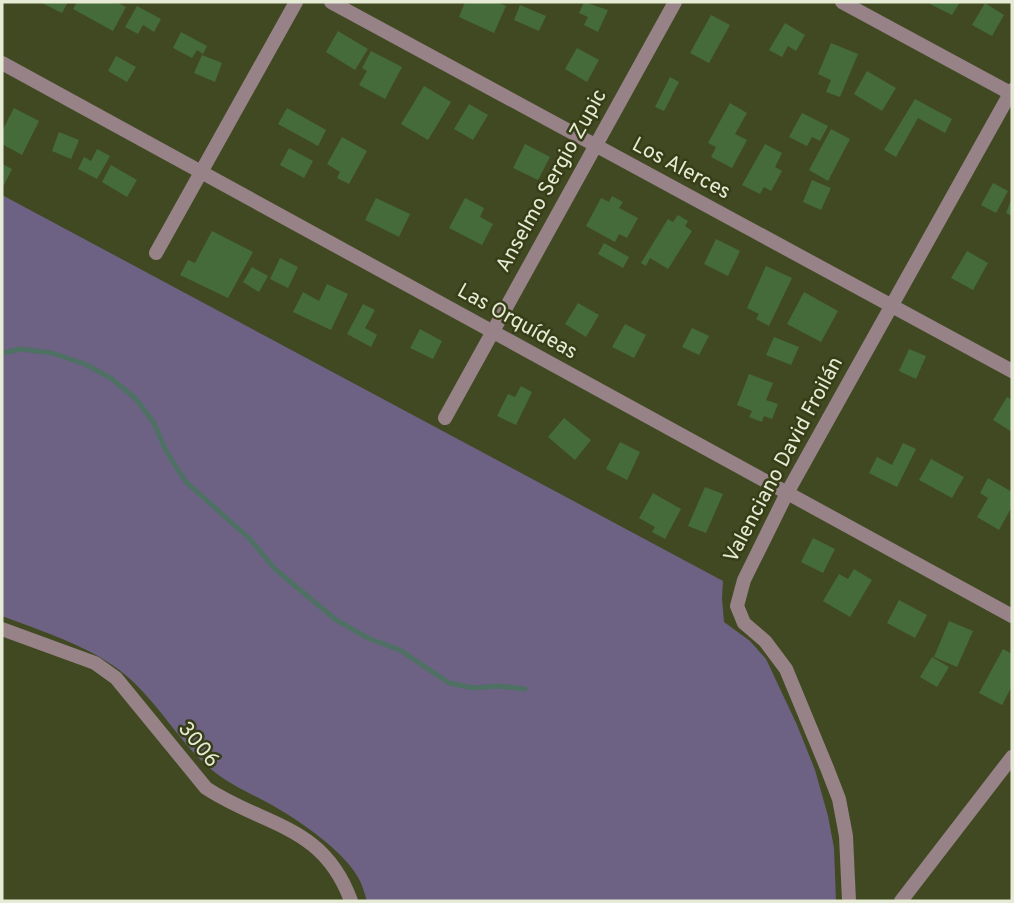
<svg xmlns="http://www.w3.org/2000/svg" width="1014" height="903" viewBox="0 0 1014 903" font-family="Overpass,sans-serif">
<rect width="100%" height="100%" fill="#414922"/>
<path fill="#6d6284" d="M2 195 723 581 722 598 724 622 750 641 766 659 797 725 815 770 828 816 834 848 836 901H367C365 895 363 887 360 881 346 852 300 821 272 805 252 794 230 785 212 770 177 741 155 696 118 669 84 644 41 631 2 616Z"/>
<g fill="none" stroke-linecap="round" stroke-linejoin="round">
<path stroke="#4e7164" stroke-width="5" d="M2 353 21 349 52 353 85 364 112 379 136 399 154 423 166 451 186 482 249 538 275 569 336 620 370 639 400 650 449 683 474 688 498 686 525 689"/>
</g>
<path fill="#456b3a" d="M40 2H68L62 13Z
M77 2H116L126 7 113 31 73 9Z
M465 2H497L506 6 494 33 459 17Z
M584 2 608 10 598 32 584 25 588 17 579 13Z
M931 2H960L952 15 930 4Z
M985 3 1004 15 992 36 972 25Z
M520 5 546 16 539 31 514 20Z
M137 6 161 19 154 32 143 25 138 34 125 27Z
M711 15 730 25 709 63 690 53Z
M785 23 805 35 796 51 788 46 782 57 769 50Z
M338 31 368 49 355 70 326 52Z
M181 32 207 46 203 54 197 50 192 58 173 48Z
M831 43 858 54 840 97 826 92 831 80 818 74Z
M577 48 599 60 587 82 565 69Z
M371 51 402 67 385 99 359 85 367 71 362 68Z
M202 55 222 63 215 82 194 73Z
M116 56 136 67 127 82 108 71Z
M867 71 896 88 882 111 854 94Z
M670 77 679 82 664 111 655 107Z
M424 86 451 102 428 140 401 124Z
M915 99 952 119 945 133 918 118 896 157 884 150Z
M730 103 747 113 735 134 747 140 732 168 711 157 716 147 708 143Z
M469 104 488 115 473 140 454 129Z
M14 108 39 121 22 155 2 144V131Z
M287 108 326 130 318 146 278 124Z
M802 113 828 126 820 141 812 137 807 146 789 137Z
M831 129 850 139 828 181 809 170Z
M59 132 79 140 71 159 52 151Z
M342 137 367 151 349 184 337 178 340 172 327 164Z
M525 144 550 157 538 180 513 168Z
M765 144 782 153 775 167 782 171 771 191 764 187 760 194 742 185Z
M289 148 313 161 304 178 280 165Z
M97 149 110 156 97 179 78 169 84 157 91 161Z
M2 164 12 169 4 185 2 184Z
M111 165 137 180 127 197 102 182Z
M812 180 831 188 821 210 803 202Z
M993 183 1008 191 996 213 981 205Z
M612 196 623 202 619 208 638 218 627 238 619 234 615 242 586 226 601 198 609 202Z
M376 198 410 214 399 237 365 220Z
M465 198 484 208 480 217 493 224 482 245 449 228Z
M1012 198V216L1006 213Z
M678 215 688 221 685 226 692 231 668 269 650 258 646 266 641 263 668 219 673 222Z
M212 231 253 252 228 298 180 275 188 260 195 263Z
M716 239 740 251 728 276 704 264Z
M604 243 629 257 623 268 598 254Z
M967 251 988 263 973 290 951 278Z
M280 258 298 267 288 288 270 279Z
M766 266 792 278 769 326 756 319 759 314 747 308Z
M252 267 268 276 259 292 243 282Z
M327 284 348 294 331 330 293 312 303 292 319 301Z
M804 292 838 311 821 342 787 324Z
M578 303 599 315 586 337 565 324Z
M363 304 375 310 365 328 377 335 371 347 347 334Z
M625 324 646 335 634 358 612 347Z
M692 328 709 336 699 355 682 347Z
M420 329 442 341 433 359 410 348Z
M774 337 799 347 791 365 766 355Z
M909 349 926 356 916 379 899 371Z
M749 374 773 383 766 400 778 404 772 419 764 416 762 422 749 417 752 411 737 405Z
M521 386 532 392 516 425 497 416 508 394 515 397Z
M1007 397 1012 400V432L993 420Z
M564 418 591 440 575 460 548 437Z
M620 442 640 452 627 480 606 469Z
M903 443 916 449 897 487 869 473 877 457 892 465Z
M931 459 964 477 952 498 919 480Z
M988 478 1012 492V511L1010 510 999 530 977 517 988 498 980 493Z
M705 487 723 494 706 533 688 526Z
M653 493 681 509 665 539 652 532 655 527 639 518Z
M813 538 835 549 823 573 801 562Z
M854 569 872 580 850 617 823 601 839 574 848 579Z
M899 600 927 615 915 638 887 623Z
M949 621 973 631 957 667 934 657Z
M1003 649 1012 654V686L1002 705 979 693Z
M932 657 949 667 937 687 920 677Z"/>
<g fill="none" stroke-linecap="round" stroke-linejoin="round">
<path stroke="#978288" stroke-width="14" d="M331 2 1012 371
M2 63 1012 616
M156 253 296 2
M445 418 675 2
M2 629 95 663 116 678 206 788C265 827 323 824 351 901
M849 901 846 836 839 799 827 768 786 669 765 641 744 623 737 606 744 580 787 493 1012 90
M901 901 1012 757"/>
<path stroke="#978288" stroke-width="14" d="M842 2 1012 94"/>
</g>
<g text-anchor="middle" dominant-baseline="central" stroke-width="5" stroke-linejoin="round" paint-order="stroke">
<g font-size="21" fill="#e5ebd5" stroke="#373e17">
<text transform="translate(681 169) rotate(28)">Los Alerces</text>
<text transform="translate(552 181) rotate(-61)">Anselmo Sergio Zupic</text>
<text transform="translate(517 322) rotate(29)">Las Orquídeas</text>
<text transform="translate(784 460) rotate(-62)">Valenciano David Froilán</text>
<text transform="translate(198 745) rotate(51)">3006</text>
</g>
</g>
<rect width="1014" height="903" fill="none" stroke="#e5ebd5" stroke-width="7"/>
</svg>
